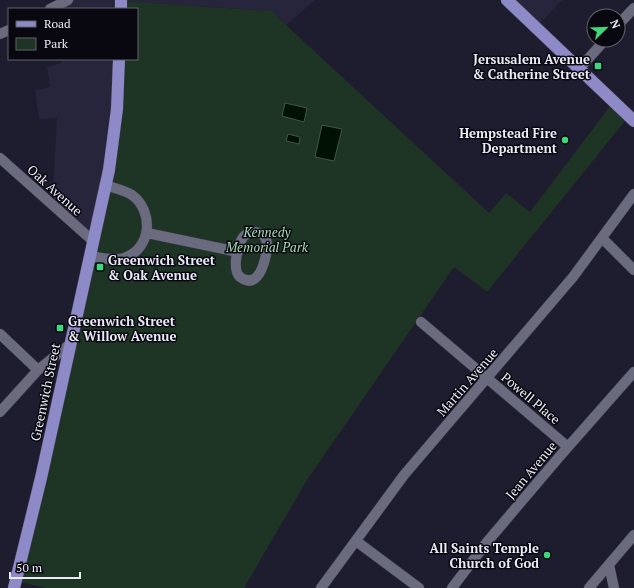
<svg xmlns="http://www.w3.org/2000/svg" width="634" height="588" viewBox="0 0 634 588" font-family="'PT Serif',serif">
<rect width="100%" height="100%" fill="#1e1d2f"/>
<path fill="#26253c" d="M66 0H315L286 25 271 11 122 1 121 9H63V1Z
M507 0H562L536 28Z
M61 59H119L93 241 52 206 57 118 39 119 35 90 50 87 47 67 61 63Z"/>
<path fill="#1e3424" d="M121 1 271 11 489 213 506 193 530 212 613 102 629 116 487 292 454 267 307 480 244 588H46L16 581 93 241 119 59H137V9H121Z"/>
<path fill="#001204" stroke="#46534d" d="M285 103 307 108 304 122 282 116Z
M322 125 342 129 334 161 315 157Z
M288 134 300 137 299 144 286 141Z"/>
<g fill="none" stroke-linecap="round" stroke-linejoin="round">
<g stroke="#3a3948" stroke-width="11">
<path id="minor" d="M50 9 68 0
M618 25 634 8
M0 34 9 30
M579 69 605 40
M0 158 93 241
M252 232C270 232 268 246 265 259 262 271 255 288 240 277 232 270 237 247 242 239 244 235 248 233 252 232Z
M147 233 238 252
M602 238 634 270
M90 256C101 258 113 261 124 258 152 249 154 211 132 195 124 190 114 188 105 185
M421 322 568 447
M0 334 38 370
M0 412 38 370 69 345
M356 541 419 588
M609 565 614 588
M321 588 404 475 573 277 634 194
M452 588 487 542 560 456 634 372
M589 588 634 535"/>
</g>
<g stroke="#3a3948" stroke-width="13">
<path id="major" d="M507 0 634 121
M121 9V0
M14 588 41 478 109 170 117 109 119 59"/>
</g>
<use href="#minor" stroke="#6b6b80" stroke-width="10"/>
<use href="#major" stroke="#8e8ac7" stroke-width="12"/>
</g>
<g fill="#40d77c" stroke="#090810" stroke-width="1.5">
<rect x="594" y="62" width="8" height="8" rx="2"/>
<circle cx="565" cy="140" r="4"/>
<rect x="96" y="263" width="8" height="8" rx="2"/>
<rect x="56" y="324" width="8" height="8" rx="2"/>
<circle cx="547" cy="555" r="4"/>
</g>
<g text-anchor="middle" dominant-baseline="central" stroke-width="3" stroke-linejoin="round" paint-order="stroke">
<g font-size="13" font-weight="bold" fill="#ebebf7" stroke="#090810" text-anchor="end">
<text x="590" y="59">Jersusalem Avenue<tspan x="590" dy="15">&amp; Catherine Street</tspan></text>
<text x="557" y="133">Hempstead Fire<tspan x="557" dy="15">Department</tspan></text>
<text x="108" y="260" text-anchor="start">Greenwich Street<tspan x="108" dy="15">&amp; Oak Avenue</tspan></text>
<text x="68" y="321" text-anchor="start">Greenwich Street<tspan x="68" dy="15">&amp; Willow Avenue</tspan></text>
<text x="539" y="548">All Saints Temple<tspan x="539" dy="15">Church of God</tspan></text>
</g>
<g font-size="13" fill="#ebebf7" stroke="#090810">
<text transform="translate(55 190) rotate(42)">Oak Avenue</text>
<text transform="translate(467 382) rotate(-49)">Martin Avenue</text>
<text transform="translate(45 392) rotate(-78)">Greenwich Street</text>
<text transform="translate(531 398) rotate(40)">Powell Place</text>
<text transform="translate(531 470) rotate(-50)">Jean Avenue</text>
</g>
<g font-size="13" font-style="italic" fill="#a3dfb3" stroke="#090810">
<text x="267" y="232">Kennedy<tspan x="267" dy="15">Memorial Park</tspan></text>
</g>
</g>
<rect x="8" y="8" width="130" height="52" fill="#090810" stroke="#63636c"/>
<rect x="16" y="21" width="20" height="6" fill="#8e8ac7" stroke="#63636c"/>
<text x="44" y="28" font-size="12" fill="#ebebf7">Road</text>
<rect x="16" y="38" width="20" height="12" fill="#1e3424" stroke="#63636c"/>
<text x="44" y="48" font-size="12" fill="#ebebf7">Park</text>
<g transform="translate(606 28) rotate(67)"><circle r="19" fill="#090810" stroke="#63636c"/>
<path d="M0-3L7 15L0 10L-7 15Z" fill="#40d77c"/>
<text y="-6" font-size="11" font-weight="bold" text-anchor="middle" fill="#ebebf7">N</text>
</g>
<path d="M10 572v6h70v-6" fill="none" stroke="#ebebf7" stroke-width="2"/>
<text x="16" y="572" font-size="12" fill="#ebebf7" stroke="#090810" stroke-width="3" paint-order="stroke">50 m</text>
</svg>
